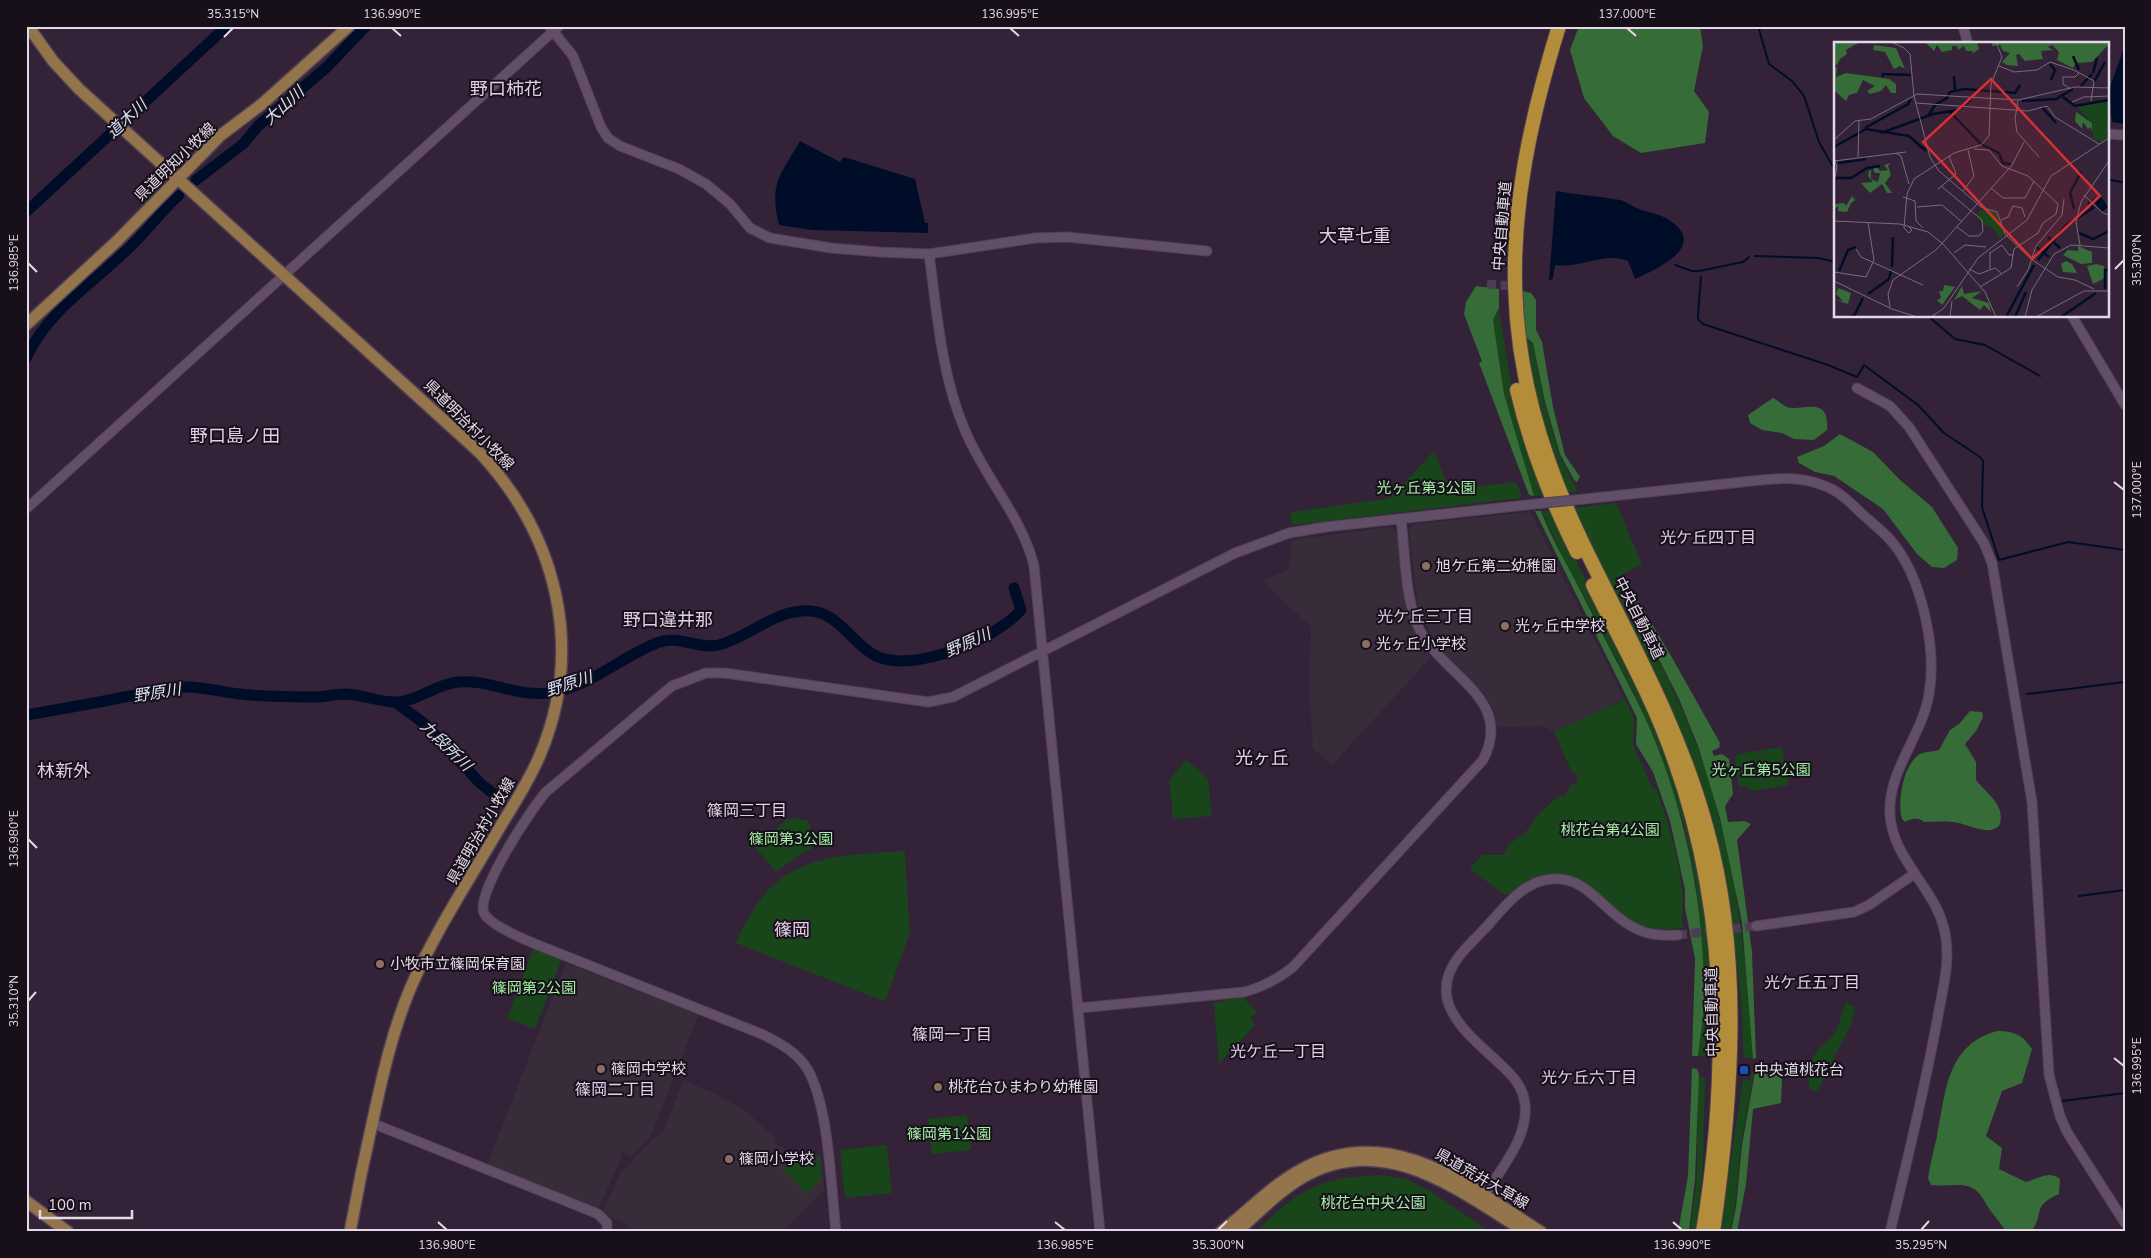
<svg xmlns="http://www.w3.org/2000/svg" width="2151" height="1258" viewBox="0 0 2151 1258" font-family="'Nunito Sans','Noto Sans JP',sans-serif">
<rect width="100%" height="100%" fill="#332238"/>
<path fill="#392c3a" d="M1530 512 1624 699 1554 732 1543 726 1497 727 1494 710 1484 693 1433 641 1418 608 1409 532 1414 524Z
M1390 527 1398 533 1405 597 1411 623 1419 641 1431 657 1332 765 1313 748 1309 689 1311 627 1262 581 1289 569 1292 540Z
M566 963 698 1015 651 1136 631 1157 621 1151 622 1156 598 1210 488 1165V1162Z
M683 1081 708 1090 745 1110 774 1137V1142L781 1147 793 1151 821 1154 824 1191 781 1232H639L603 1212 620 1173 664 1129Z"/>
<path fill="#19451b" d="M1499 309 1514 402 1546 495 1534 496 1533 494 1504 394 1493 320Z
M1522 335 1533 344 1544 402 1559 454 1578 492H1567L1546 434Z
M1432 453H1435L1449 490 1514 482 1517 484 1522 496 1520 498 1294 525 1292 523 1290 515 1293 512 1390 498Z
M1616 503 1642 564 1616 578C1644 633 1675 687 1697 746 1734 846 1747 952 1753 1058H1745L1743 1052C1743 985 1732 919 1717 853 1708 815 1699 777 1684 741 1652 661 1610 586 1574 508Z
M1552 510C1588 591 1636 669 1667 753 1693 827 1711 907 1712 986 1712 1010 1706 1035 1705 1057L1698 1056 1704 999 1703 961 1696 885 1684 825 1663 763 1637 699 1562 555 1542 511Z
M1625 699 1634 719 1633 745 1652 787 1656 789C1668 821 1679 856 1682 890 1684 904 1681 915 1683 928 1667 930 1653 930 1638 924 1600 906 1589 863 1538 876 1525 879 1517 891 1505 895L1471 870V867L1482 855H1504L1508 845 1525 833 1537 816 1558 796 1564 797 1570 786 1578 781 1577 774 1571 771 1554 732Z
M1782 747 1789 785 1751 791 1746 786 1739 787 1735 757 1738 754Z
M1185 761H1188L1208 779 1212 816 1173 819 1169 780Z
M793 818 809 821 812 849 802 853 776 872 755 847 786 820Z
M903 851 905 853 910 933 886 999 883 1001 736 943C773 856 819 857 903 851Z
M534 947 562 958 535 1029 507 1018Z
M1243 997 1257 1012 1250 1017 1255 1025 1219 1064 1214 1003Z
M1846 1002 1855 1007 1852 1022 1818 1090 1814 1092 1809 1088 1808 1068 1817 1050 1835 1034Z
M1752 1072H1754L1741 1145 1735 1207 1730 1232H1720L1743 1079 1750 1080Z
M1698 1077H1705L1703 1163 1696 1232H1690L1697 1178Z
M967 1115 971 1150 932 1154 928 1119Z
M887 1145 892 1193 845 1198 840 1150Z
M794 1157H819L822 1178 807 1194 782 1169Z
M1379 1175 1406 1179 1430 1191 1491 1232H1256C1297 1190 1320 1177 1379 1175Z"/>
<path fill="#366c37" d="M1579 26H1700L1703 46 1694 91 1709 112 1705 143 1641 153 1613 136 1584 98 1570 50Z
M1476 286 1499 289V308L1493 320 1504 394 1534 496 1529 495 1479 363 1482 361 1464 314 1466 302Z
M1519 290 1531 293 1536 300V330L1542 342 1553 407 1565 455 1580 477 1577 482 1574 480 1560 454 1545 402 1533 343 1522 334Z
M1773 398C1778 400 1782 405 1787 407 1802 412 1830 394 1827 430L1814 440 1794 439 1782 433 1762 430 1750 423 1748 415Z
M1840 434 1873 452 1899 479 1932 507 1958 548 1957 560 1944 568 1932 567 1917 554 1883 509 1834 476 1815 472 1799 463 1797 457 1824 446Z
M1535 511H1541C1550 535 1564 559 1576 582 1595 620 1615 658 1635 697 1681 788 1704 894 1704 996 1704 1016 1700 1037 1698 1056H1692L1695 959 1685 908V890L1670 821 1653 772 1636 744 1637 718Z
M1624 577 1670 654 1720 743 1719 748 1712 751 1714 756 1722 754 1729 759 1733 794 1725 806 1728 822 1744 821 1751 824 1737 840 1752 952 1756 1058 1753 1059 1742 922 1720 818 1698 746 1679 699 1619 580Z
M1970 711 1982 712 1983 717 1976 731 1965 744 1976 762V780C1987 794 2007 806 1999 826 1986 837 1968 823 1952 822 1943 821 1933 822 1924 822 1917 817 1913 818 1905 822L1902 819C1897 802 1903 764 1920 754 1926 751 1933 752 1939 750L1950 730 1959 724Z
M1997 1031C2014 1031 2023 1035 2032 1049L2022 1083 2002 1091 1986 1136 2002 1148 1999 1169 2026 1182C2038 1179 2049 1170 2060 1179L2059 1194C2030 1207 2046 1212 2031 1232L2005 1230C2000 1222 1993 1215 1988 1207 1981 1195 1976 1185 1959 1185 1950 1185 1941 1186 1931 1185L1928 1178C1930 1164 1934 1150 1937 1136 1946 1092 1946 1045 1997 1031Z
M1692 1068 1697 1069 1699 1074 1695 1179 1689 1232H1678L1688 1176Z
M1755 1072H1771L1782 1079 1781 1103 1753 1109 1746 1184 1737 1232H1731L1736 1207 1742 1145Z"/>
<path fill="#000d28" d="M2125 45V124L2112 122 2109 90Z
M800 141 840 162 844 157 915 179 925 223H928V233L812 230 779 225C769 183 780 176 800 141Z
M1556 191C1577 195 1599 196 1620 200 1626 201 1631 206 1637 208 1648 213 1659 213 1669 220 1709 246 1657 269 1635 279L1628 261C1604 251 1580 269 1555 265L1553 278 1549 281Z"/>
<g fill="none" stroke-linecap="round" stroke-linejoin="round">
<path stroke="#000d28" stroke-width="2" d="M1758 26 1769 64 1792 81 1804 96 1819 142 1835 170
M2107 97 2109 96
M2107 179 2125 183
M1755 256 1819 258 1835 262
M1675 265 1692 271H1699L1743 262 1749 257
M1701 277 1698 314V319L1703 324 1828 365 1857 377 1864 365 1918 405 1944 433 1980 457 1983 461 1982 507 1999 560 2068 542 2125 550
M1928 316 1955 339 1985 345 2040 376
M2027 694 2125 682
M2079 896 2125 890
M2062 1101 2125 1093"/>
<path stroke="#000d28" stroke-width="11" d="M196 180 243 144 258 126 327 67 366 26
M26 212 227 26
M26 358C49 308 97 281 135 242 150 227 163 209 179 195
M395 702 425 724 480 783 495 795
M26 715C61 709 96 703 130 696 147 693 165 688 182 687 202 686 221 692 240 694 264 697 290 697 314 697 325 697 335 694 346 694 362 695 377 701 393 702 415 703 436 684 458 682 488 679 517 697 547 693 588 689 620 657 657 643 679 634 698 650 719 645 748 637 772 613 802 611 838 608 849 642 876 656 913 674 996 639 1021 610L1014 588"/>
<path stroke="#4e3d52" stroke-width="9" stroke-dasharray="9 4.5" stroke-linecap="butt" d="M1487 284 1527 287
M1678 935 1756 926"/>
<g stroke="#4f4153" stroke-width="11">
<path id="minor" d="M549 26 573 56 601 127 608 138 620 146 679 169 706 184 730 204 750 228 770 238 831 248 880 252 929 254 1035 238 1067 237 1207 251
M1963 26 1968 44
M2107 134 2125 135
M929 254C937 312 941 373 964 428 983 476 1022 516 1034 566L1100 1232
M2072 316 2125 405
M1857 388 1890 406 1909 427 1984 543 1992 563 2032 802 2049 1075 2060 1116 2067 1132 2125 1223
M1575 500 1761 480C1782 478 1802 477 1822 485 1838 490 1850 502 1861 513 1872 523 1884 532 1893 543 1922 579 1937 649 1929 694 1922 737 1887 771 1890 815 1893 861 1937 889 1945 933 1951 962 1942 992 1937 1021 1924 1092 1907 1162 1890 1232
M26 509 559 26
M1756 926 1854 912 1869 905 1914 874
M1079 1008 1244 992C1263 987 1278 979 1293 967L1483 760C1516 696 1438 675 1417 624 1405 595 1405 551 1401 519
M372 1123 598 1214 607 1223V1232
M1482 1199C1499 1171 1529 1138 1525 1104 1523 1086 1512 1075 1500 1064 1468 1034 1423 1001 1460 955 1469 944 1480 934 1489 924 1506 905 1524 881 1552 879 1587 876 1603 911 1631 926 1646 935 1661 936 1678 935
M836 1232C831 1189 829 1097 804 1064 793 1050 779 1043 764 1035L533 943C521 938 489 924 484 913 475 894 531 809 546 792L672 686 706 673H725L928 702 953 697 1235 553 1289 533 1325 527 1544 503"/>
</g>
<g stroke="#4f4153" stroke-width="14">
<path id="major" d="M28 26 53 61 79 89 480 453C557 536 585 648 540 755 530 779 516 801 503 822 471 877 435 931 410 989 393 1030 383 1073 374 1115 365 1154 357 1193 350 1232
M26 325 117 241 221 135 262 104 349 26
M26 1201 68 1232
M1221 1232C1248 1211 1272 1185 1302 1169 1391 1121 1469 1186 1541 1232
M1237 1232C1259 1212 1279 1191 1305 1176 1386 1131 1459 1191 1526 1232"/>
</g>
<g stroke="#4f4153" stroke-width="16">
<path id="highway" d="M1559 26C1499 220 1494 358 1583 544 1628 637 1679 726 1706 826 1743 957 1732 1099 1713 1232
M1517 390C1530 446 1551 500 1577 552
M1593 585C1621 642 1653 698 1674 759 1729 911 1729 1074 1703 1232"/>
</g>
<use href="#minor" stroke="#624e67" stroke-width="9"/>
<use href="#major" stroke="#93744b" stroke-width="11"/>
<use href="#highway" stroke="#b38d39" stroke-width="14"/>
<g stroke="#4f4153" stroke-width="11" stroke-linecap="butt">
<path id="minor-bridge" d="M1544 503 1575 500"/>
</g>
<use href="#minor-bridge" stroke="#624e67" stroke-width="9"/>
</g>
<path fill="none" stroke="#e4d9e8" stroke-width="2" d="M392 28 401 36M1010 28 1019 36M1627 28 1636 36M224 37 233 28M28 263 37 272M2115 269 2124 260M2114 482 2124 490M28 839 37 848M28 1001 36 992M2114 1058 2124 1066M438 1222 447 1230M1055 1222 1065 1230M1673 1222 1682 1230M1218 1230 1227 1221M1921 1230 1929 1221"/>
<g fill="#8d6e63" stroke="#170f19" stroke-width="2">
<circle cx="1426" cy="566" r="5"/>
<circle cx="1505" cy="626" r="5"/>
<circle cx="1366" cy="644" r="5"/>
<circle cx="380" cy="964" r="5"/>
<circle cx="601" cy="1069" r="5"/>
<circle cx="938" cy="1087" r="5"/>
<circle cx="729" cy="1159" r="5"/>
</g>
<rect fill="#1a4fb4" stroke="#170f19" stroke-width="2" x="1739" y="1065" width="10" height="10" rx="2.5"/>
<g text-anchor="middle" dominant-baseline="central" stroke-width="4" stroke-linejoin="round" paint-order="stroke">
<g font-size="15" fill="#e4d9e8" stroke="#170f19">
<text transform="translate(175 162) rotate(-44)">県道明知小牧線</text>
<text transform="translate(1502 226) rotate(-85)">中央自動車道</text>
<text transform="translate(469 425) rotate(45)">県道明治村小牧線</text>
<text transform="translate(1639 618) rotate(63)">中央自動車道</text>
<text transform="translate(481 831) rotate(-60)">県道明治村小牧線</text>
<text transform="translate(1712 1012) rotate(-91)">中央自動車道</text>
<text transform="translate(1482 1179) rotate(30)">県道荒井大草線</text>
</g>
<g font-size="15" fill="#a3f1a2" stroke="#170f19">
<text x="1426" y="488">光ヶ丘第3公園</text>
<text x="1761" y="770">光ヶ丘第5公園</text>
<text x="1610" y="830">桃花台第4公園</text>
<text x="791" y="839">篠岡第3公園</text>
<text x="534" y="988">篠岡第2公園</text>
<text x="949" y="1134">篠岡第1公園</text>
<text x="1373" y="1203">桃花台中央公園</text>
</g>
<g font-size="15" fill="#e4d9e8" stroke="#170f19" text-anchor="start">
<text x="1436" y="566">旭ケ丘第二幼稚園</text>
<text x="1515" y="626">光ヶ丘中学校</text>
<text x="1376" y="644">光ヶ丘小学校</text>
<text x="390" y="964">小牧市立篠岡保育園</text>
<text x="611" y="1069">篠岡中学校</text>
<text x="1754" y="1070">中央道桃花台</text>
<text x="948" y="1087">桃花台ひまわり幼稚園</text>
<text x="739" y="1159">篠岡小学校</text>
</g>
<g font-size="16" font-style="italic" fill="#d5e1f2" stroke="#170f19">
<text transform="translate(284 106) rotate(-42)">大山川</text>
<text transform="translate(127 119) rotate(-43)">道木川</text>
<text transform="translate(968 643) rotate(-24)">野原川</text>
<text transform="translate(569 684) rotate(-18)">野原川</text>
<text transform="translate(157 693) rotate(-9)">野原川</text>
<text transform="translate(446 746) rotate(44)">九段所川</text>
</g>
<g font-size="16" fill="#e3cdea" stroke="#170f19">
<text x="1708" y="538">光ケ丘四丁目</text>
<text x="1425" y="617">光ケ丘三丁目</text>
<text x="747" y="811">篠岡三丁目</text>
<text x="1812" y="983">光ケ丘五丁目</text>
<text x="952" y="1035">篠岡一丁目</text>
<text x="1278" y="1052">光ケ丘一丁目</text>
<text x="1589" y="1078">光ケ丘六丁目</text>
<text x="615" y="1090">篠岡二丁目</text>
</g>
<g font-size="18" fill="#e3cdea" stroke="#170f19">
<text x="506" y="89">野口柿花</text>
<text x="1355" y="236">大草七重</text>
<text x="235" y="436">野口島ノ田</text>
<text x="668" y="620">野口違井那</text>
<text x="1262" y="758">光ヶ丘</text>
<text x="64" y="771">林新外</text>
<text x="792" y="930">篠岡</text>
</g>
</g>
<g transform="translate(1834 42)">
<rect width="275" height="275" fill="#332238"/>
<path d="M275 58V95L267 100 259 96 258 81 243 65ZM149 166 162 169 170 193 164 197V192L156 184 150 183 143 173Z" fill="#19451b"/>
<path d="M0 0H26L12 8 13 12 6 17 3 23 0 22ZM91 0H143L145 7 138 12 139 9H132L130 4 124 8 123 4H118V8L108 10 103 3 100 9ZM158 0H275V2L258 20 242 21 239 26 223 18 225 10 218 3 214 5 219 8 207 9 209 17 191 19 185 12 182 13 184 24 173 23 168 20 176 11 169 9 166 3 158 4ZM40 3 62 6 71 27 66 24 60 27 51 10 39 8ZM0 25 3 26 2 35 12 31 55 37 62 42V51H57L52 43 47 49 36 52 33 49 41 44 29 38 23 51 15 53 12 59 0 48ZM242 70 258 81V91L257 85 254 87 249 80 248 87 241 79ZM57 121 54 124 57 133 51 141 58 151H53L48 142 36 151 27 141 39 140 34 134 35 129 37 128V137L44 140 46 131H41L39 127 43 125 46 129 54 128 50 123ZM18 154 21 158 17 161 13 170 4 169V164L0 168 1 162 10 161 12 164ZM244 204 258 210V221L247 222 229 213 234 208 244 209ZM232 219 238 222 243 231 229 230 227 222ZM262 222 270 224 271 236 259 242 253 224ZM110 243 121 245 108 263 103 258 107 256 105 249H109ZM128 244 130 252 148 249 138 256 155 261 157 270 150 263 146 268 128 254 120 258ZM4 246 17 251 14 262 2 258 9 259 2 252Z" fill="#366c37"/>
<path d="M266 153 274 165 268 170 258 158Z" fill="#000d28"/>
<path fill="none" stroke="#000d28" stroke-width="2.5" d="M239 14 245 28M216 22 221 28 217 38M259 31 263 16M120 34 121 49M48 35 49 32 77 33M260 40 271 20M247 44 258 32M229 55 241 64 275 58M188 59 222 57 239 47M208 65 222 81M116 70 147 102 165 111 169 121 177 122M94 74 101 63 113 56 116 50 130 47 181 51 186 43M31 86 74 62 77 57M47 91 99 72 124 68 138 57M0 105 32 87 75 94 92 109M4 121 32 117M1 136H17L33 126 46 124M240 167 236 151 247 130M245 191 259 197 275 189M214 195 226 206M202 205 215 215M204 218 232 183 259 166 254 160M58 225 59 195M5 229 14 208 22 205M271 247V228H275M34 252 55 237 57 229M17 275 21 272 29 256M172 275 200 223M181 275 192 250M227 275 262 251"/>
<path fill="none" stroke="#7a6b7e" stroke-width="1" d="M57 0 70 6 76 12 80 54 96 115 104 128 147 165 163 170 171 192 197 217 224 235 241 238 260 247M165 24 180 30 203 28 216 20 240 28 260 39 257 59M237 47 229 42V35H241L245 31M184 58 181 77 183 90 205 115M238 60 250 55 275 54M82 61 194 69 213 64 221 75 265 102M0 98 21 79 37 77 83 52 184 58 241 45 275 46M140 107 155 108 168 124 194 134 224 162 222 172 209 181 204 191 180 207 177 226 146 245M62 111 67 114 75 142M24 115 25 79M0 116 3 125 0 140M0 119 72 110M107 144 148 178 149 189 145 194H135L123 185M157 146 169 156H191L200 139M104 147 122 132 115 114M129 149 140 134 134 108M250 153 269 171 275 173M69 155 81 159 82 179 89 186M83 165 108 163 128 180M167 178 174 175 179 164 188 166 191 175M0 179 66 182 94 190 109 202 151 250 162 275M74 184 78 188 75 191 70 186 73 152 80 137 120 111 147 103 155 94 157 42 168 15 162 0M246 203 242 180 247 160 275 119M22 207 27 215 89 243M120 211 131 203 152 205M156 211 168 203 175 213H179M135 227 145 232 161 226 168 232M156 227V210M0 230 32 235 40 218 34 180M0 239 58 267 83 275M183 245 194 228 202 204 228 173 230 157M56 265 54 252 59 238 102 208 178 123 190 100M97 275 110 266 144 216 193 178 217 134 275 96M116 275 118 259M191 275 198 248 220 212 237 203 275 206M202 275 250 249H275"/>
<path fill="#d73132" fill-opacity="0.15" stroke="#d73132" stroke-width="2.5" d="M157 37 266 154 198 217 89 100Z"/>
<rect width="275" height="275" fill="none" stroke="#e4d9e8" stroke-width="2.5"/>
</g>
<rect width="2151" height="1258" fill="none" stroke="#170f19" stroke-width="55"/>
<path d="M40 1210v8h92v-8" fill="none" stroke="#e4d9e8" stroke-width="2.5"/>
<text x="48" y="1210" font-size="15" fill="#e4d9e8" stroke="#170f19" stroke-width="4" paint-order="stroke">100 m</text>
<rect x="28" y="28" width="2096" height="1202" fill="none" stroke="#e4d9e8" stroke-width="2"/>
<g font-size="12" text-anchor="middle" fill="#e4d9e8">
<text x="233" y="18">35.315°N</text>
<text x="392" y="18">136.990°E</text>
<text x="1010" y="18">136.995°E</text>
<text x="1627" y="18">137.000°E</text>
<text transform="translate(2137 260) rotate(-90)" y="4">35.300°N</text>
<text transform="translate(14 263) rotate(-90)" y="4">136.985°E</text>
<text transform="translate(2137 490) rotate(-90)" y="4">137.000°E</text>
<text transform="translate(14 839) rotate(-90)" y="4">136.980°E</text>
<text transform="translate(14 1001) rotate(-90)" y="4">35.310°N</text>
<text transform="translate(2137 1066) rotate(-90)" y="4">136.995°E</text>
<text x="447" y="1249">136.980°E</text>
<text x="1065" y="1249">136.985°E</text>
<text x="1218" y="1249">35.300°N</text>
<text x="1682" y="1249">136.990°E</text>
<text x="1921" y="1249">35.295°N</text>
</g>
</svg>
